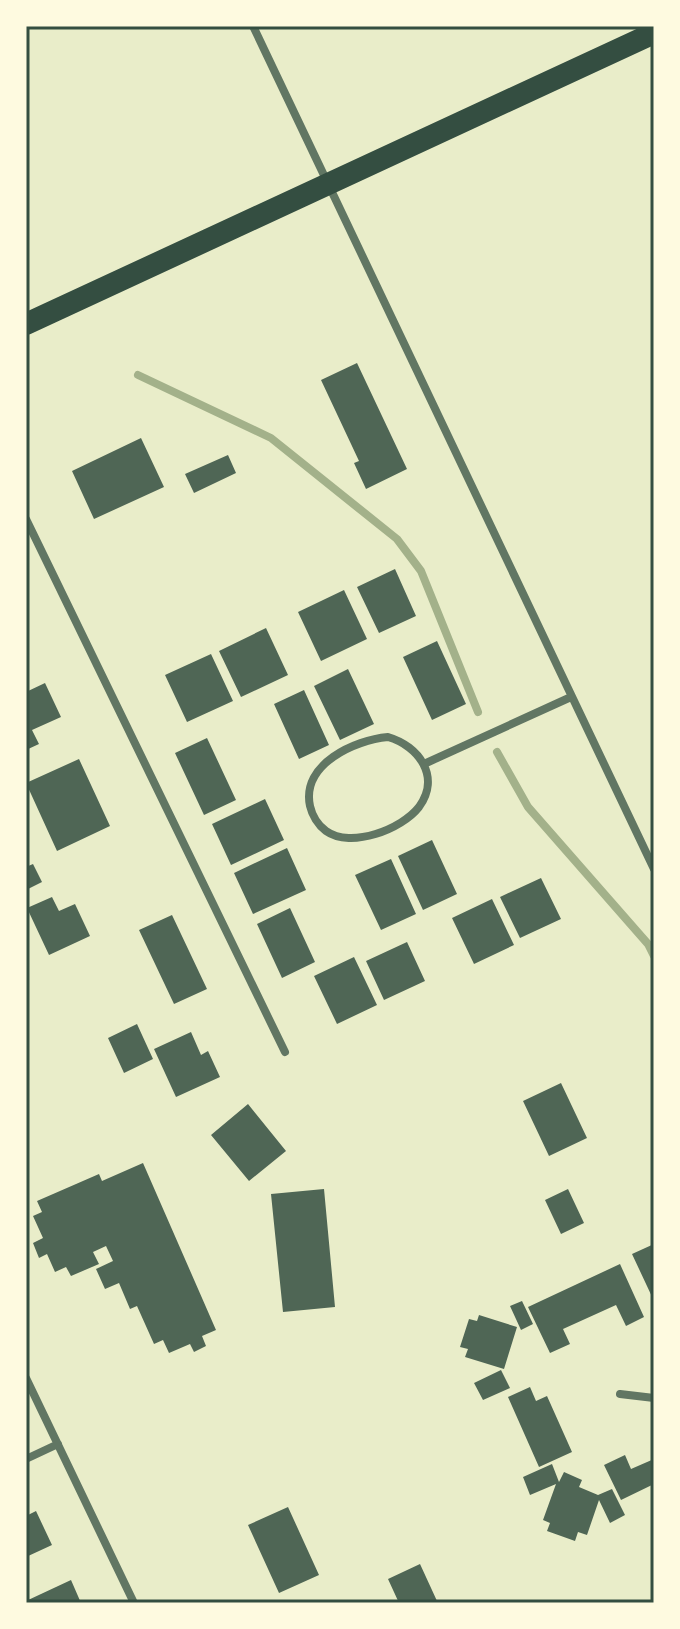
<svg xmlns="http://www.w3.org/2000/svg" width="680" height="1629" viewBox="0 0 680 1629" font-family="'Work Sans',sans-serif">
<rect width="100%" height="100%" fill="#e9edc9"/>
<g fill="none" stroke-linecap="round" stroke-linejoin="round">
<path stroke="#a3b18a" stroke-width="8" d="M138 375 271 438 397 539 421 571 478 712
M497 752 528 807 648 944 654 956"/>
</g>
<path fill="#4f6655" d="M357 363 407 469 366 489 354 463 359 461 321 380Z
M141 438 164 487 94 519 72 471Z
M228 455 236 473 194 493 185 474Z
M395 569 416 616 379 633 357 587Z
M344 590 367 639 321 661 298 612Z
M266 628 288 675 241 697 219 651Z
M437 641 466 704 432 720 403 657Z
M211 654 233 701 187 722 165 675Z
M348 669 374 724 340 740 314 686Z
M45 683 61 717 32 730 39 744 26 750V692Z
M304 690 329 745 299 759 274 704Z
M207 738 236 800 204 815 175 753Z
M79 759 110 826 57 851 26 783Z
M265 799 284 840 231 865 212 824Z
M432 840 457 894 423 910 398 856Z
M287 848 306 890 253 914 234 873Z
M391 859 416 914 381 930 355 875Z
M33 864 42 882 26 890V867Z
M541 878 561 919 520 938 500 897Z
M52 897 59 911 75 904 90 936 49 955 27 908Z
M492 899 514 945 474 964 452 918Z
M290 908 315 962 282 978 257 924Z
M172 915 207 989 174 1004 139 930Z
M407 942 425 981 384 1000 366 961Z
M354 957 377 1005 337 1024 314 976Z
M137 1024 153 1059 124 1073 108 1038Z
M191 1032 201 1055 208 1051 220 1077 176 1097 154 1049Z
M561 1083 587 1138 549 1156 523 1101Z
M248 1104 286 1151 249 1181 211 1135Z
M143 1163 216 1330 202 1336 206 1346 194 1352 190 1344 169 1353 163 1340 154 1344 137 1306 130 1309 119 1283 105 1289 96 1269 113 1261 106 1246 93 1252 99 1264 71 1276 66 1267 55 1272 47 1254 39 1258 33 1243 43 1238 33 1216 42 1212 37 1201 99 1174 102 1181Z
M324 1189 335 1307 283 1312 271 1194Z
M568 1189 584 1223 561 1234 545 1200Z
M654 1244V1301L632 1254Z
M620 1264 644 1317 626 1326 616 1305 563 1329 570 1344 550 1353 528 1307Z
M522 1301 533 1324 521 1330 510 1306Z
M479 1315 517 1327 504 1369 465 1357 468 1349 460 1347 469 1319 477 1321Z
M501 1370 510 1388 483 1400 474 1383Z
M530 1387 536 1401 547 1396 572 1452 539 1467 508 1397Z
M625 1455 631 1469 654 1459V1484L621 1500 604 1465Z
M552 1464 559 1482 564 1472 582 1480 579 1487 598 1495 612 1489 625 1515 610 1523 599 1500 587 1535 578 1532 575 1541 547 1531 550 1523 543 1520 556 1484 530 1495 523 1477Z
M288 1507 319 1575 279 1593 248 1525Z
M36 1511 52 1545 26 1557V1516Z
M420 1564 437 1601 399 1603 388 1579Z
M71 1580 81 1603H26V1601Z"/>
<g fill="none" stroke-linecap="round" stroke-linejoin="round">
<path stroke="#617663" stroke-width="8" d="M253 26 654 869
M26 519 285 1052
M388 737C419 746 441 777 419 807 402 829 351 849 326 831 318 825 312 815 310 806 301 764 355 740 388 737Z
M424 764 571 697
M26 1378 134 1603
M620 1394 654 1398
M26 1459 58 1444"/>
<path stroke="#344e41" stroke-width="22" d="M26 324 654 33"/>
</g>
<rect width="680" height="1629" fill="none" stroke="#fefae0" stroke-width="56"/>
<rect x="28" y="28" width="624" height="1573" fill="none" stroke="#344e41" stroke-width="3"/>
</svg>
